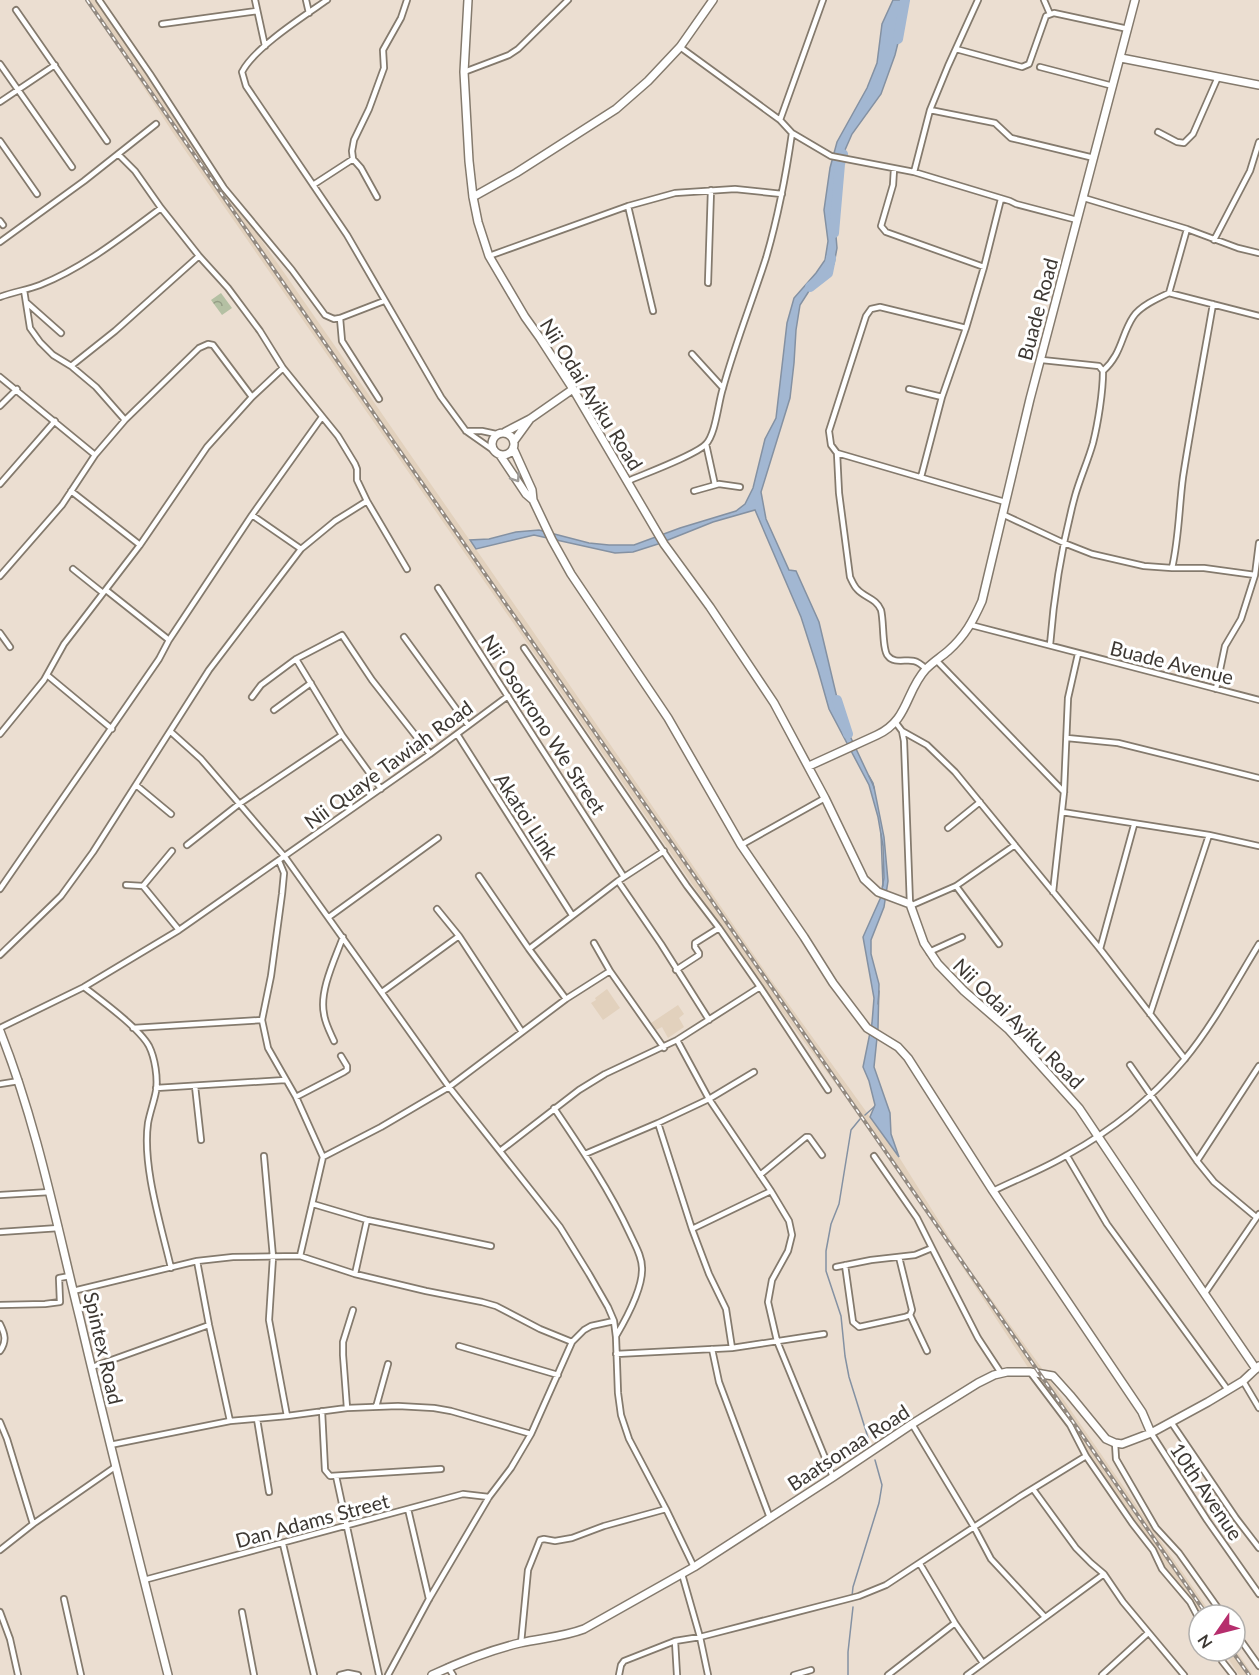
<svg xmlns="http://www.w3.org/2000/svg" width="1259" height="1675" viewBox="0 0 1259 1675" font-family="Lato,sans-serif">
<defs>
<pattern id="forest-crowns" width="20" height="18" patternUnits="userSpaceOnUse" patternTransform="scale(1.5)"><rect width="20" height="18" fill="#b4c0a3"/><path d="M2 6a3 3 0 1 1 6 0M12 15a3 3 0 1 1 6 0" fill="none" stroke="#949d85"/></pattern>
</defs>
<rect width="100%" height="100%" fill="#ebded1"/>
<path fill="#e2d1bd" d="M87 0H101L185 130 530 627 769 977 899 1157 966 1264 1041 1367 1212 1615 1199 1616 1029 1369 891 1158 758 980 518 630 173 133Z
M607 989 620 1008 603 1020 591 1003 596 1000 595 998Z
M678 1005 684 1014 679 1018 684 1027 668 1038 662 1027 656 1030 651 1023Z
M1235 1649 1253 1675H1239L1223 1651H1235Z"/>
<path fill="url(#forest-crowns)" d="M221 293 232 308 222 315 211 300Z"/>
<path fill="#a2b7d2" stroke="#8491a2" stroke-width="1.5" d="M893 0H909L900 17V35L895 55 881 94 852 134 845 150 838 173 833 201 837 248 834 264 809 291 800 305 796 330 794 363 790 398 761 492 766 519 789 570 796 571 819 622 842 719 874 787 884 837 888 881 884 907 871 940V954L879 984 878 1028 874 1067 890 1113 891 1134 899 1157 870 1117 875 1105 869 1081 863 1067 872 1023 874 998 863 937 880 899 884 878 883 846 878 817 869 785 829 709 818 670 801 617 755 510 713 522 658 544 633 552 615 553 534 535 476 549 470 540 489 539 516 532 539 530 589 543 609 545H634L680 528 736 511 745 504 753 488 765 439 776 418 787 323 794 298 816 273 825 260 828 241 824 210 830 168 837 142 867 88 877 63 882 24Z"/>
<g fill="none" stroke-linecap="round" stroke-linejoin="round">
<path stroke="#8491a2" stroke-width="1.5" d="M869 776 873 783 874 788
M881 834 883 886
M878 1004 879 991
M865 1115 874 1107
M860 1119 851 1130 839 1204 831 1224 826 1251V1271L841 1316 845 1356 849 1377 870 1444
M852 1596 853 1587 879 1503 882 1485 875 1460
M848 1675V1652L853 1607"/>
<path stroke="#a2b7d2" stroke-width="10" d="M898 39 905 0
M834 233 840 164 843 154
M810 287 828 273 831 258
M837 700 848 734"/>
<g stroke="#847a6d" stroke-width="8">
<path id="street" d="M99 0 150 74 224 188 292 270 325 315 334 319 340 318 384 301
M255 0 265 46
M306 0 309 13
M327 0C304 16 254 48 242 72L246 86 347 235 441 397 466 431 493 450
M1044 0 1050 14
M16 10 107 141
M162 24 257 11
M680 47 780 120 792 133 831 156 914 172 1010 201 1016 204 1077 220
M956 49 1022 67 1029 64 1046 16 1054 13 1128 29
M0 64 72 167
M1040 67 1113 86
M464 72 509 55 518 49 568 0
M0 102 55 65
M930 110 995 123 1011 138 1094 158
M780 120 823 0
M1158 132 1177 142 1184 143 1193 134 1218 77
M0 141 37 194
M118 154 135 171 161 208 199 256 228 288 260 331 283 368 338 436 355 464 357 469V480L367 501 407 569
M894 169 893 185 881 226 886 232 984 267
M914 172 930 110 948 66 978 0
M313 185 353 159
M377 197 361 168 353 159 352 151 354 140 369 109 384 68 383 50 401 18 407 0
M1084 198 1187 229 1238 248 1259 253
M628 206 653 311
M0 221 3 225
M1214 240 1250 171 1259 142
M0 242 84 181 156 124
M489 256 628 206 675 193 735 189 782 194
M708 283 711 190
M24 290 30 328 40 342 53 355 71 366 96 387 125 420
M1169 293 1187 229
M0 297C13 292 27 290 40 285 85 267 123 236 161 208
M26 302 61 333
M340 318 342 341 379 399
M692 354 723 388
M1042 360 1099 366 1103 371
M71 366 115 331 199 256
M0 377 95 455
M909 389 942 397
M0 406 17 389
M466 431H482L496 434
M706 444 715 485
M837 453 1005 502
M921 477 942 397 966 328 984 267 1001 199
M628 481C644 474 696 455 706 444 716 433 718 403 723 388 735 344 752 302 766 258 778 217 786 175 792 133
M0 484 55 421
M71 491 140 545
M694 491 719 484 740 487
M1002 514 1064 543 1092 554 1144 566 1172 568H1204L1255 575
M252 515 301 549
M1172 568C1179 538 1179 507 1183 477 1192 419 1203 362 1213 304
M73 569 103 593
M0 576 62 505 95 455 125 420 199 348 208 344 213 345 252 397
M438 588 624 877
M106 590 169 640
M971 625 1259 700
M0 633 10 647
M404 637 468 725
M1050 645C1054 595 1062 544 1075 496 1080 478 1088 461 1093 443 1098 423 1103 392 1103 371 1122 354 1121 335 1133 317 1140 306 1158 298 1169 293L1259 316
M524 648 687 886 719 928 760 987 828 1090
M296 659 342 735 381 789
M936 660 1064 792
M926 669C923 666 919 662 914 661 906 659 894 664 888 656 882 650 884 621 881 610 876 598 865 598 857 589 854 586 852 581 850 577L839 493 837 453 831 445 829 431 866 316 871 309 880 307 966 328
M47 675 112 729
M1216 689 1225 646 1241 619 1255 575 1259 543
M252 697 261 685 296 659 342 635 372 680 430 754
M274 710 311 683
M896 723 902 731 904 741 910 904
M902 731 927 745 955 772 1100 949 1185 1059
M171 732 201 759 285 857 449 1087 560 1227 589 1274 608 1307 614 1321 616 1337 618 1393 621 1415 629 1439 666 1509 694 1567
M0 734 44 680 64 644 140 545 207 447 252 397 283 368
M457 734 572 915
M1067 738 1118 743 1259 778
M136 785 171 814
M1062 812 1209 835 1259 846
M948 828 980 802
M187 845 239 804 342 735
M741 845 825 798
M279 861 284 873 282 894 271 976 262 1020 268 1048 296 1097 323 1157 300 1256
M479 876 529 949 566 999
M618 881 661 944 709 1020
M126 885 143 886 179 930
M143 886 172 851
M956 886 999 944
M0 889 159 659 169 640 252 515 322 417
M1053 892 1064 792 1068 698 1078 654
M910 906 956 886 1015 845
M437 909 459 936 522 1032
M329 917 438 838
M594 943 610 971 664 1048
M529 949 618 881 664 851
M1100 949 1134 825
M929 952 962 937
M0 955 61 896 93 852 209 670 301 549 335 521 367 501
M676 970 699 955V953L695 947V943L719 928
M84 987C102 1001 139 1028 149 1046 155 1058 158 1078 156 1091 154 1102 150 1112 148 1123 142 1166 161 1225 171 1268
M382 992 459 936
M1150 1014 1209 835
M0 1028 84 987 179 930 430 754 508 696
M133 1028 262 1020
M677 1040 709 1099 771 1191 789 1221 792 1235 788 1251 772 1280 768 1302 777 1341 833 1477
M334 1041C330 1032 325 1023 324 1014 319 991 335 959 343 937
M1130 1065 1197 1161 1214 1182 1256 1217
M0 1084 19 1081
M195 1086 201 1140
M156 1088 285 1080
M296 1097 344 1072 347 1070V1066L341 1056
M554 1108C581 1148 609 1189 630 1234 635 1245 642 1256 642 1268 643 1289 626 1319 616 1336
M658 1123 692 1229 709 1274 726 1309 732 1348
M500 1151 579 1090 605 1074 677 1040 760 987
M585 1154 658 1123 709 1099 754 1072
M264 1156 273 1257 269 1320 287 1416
M874 1156 917 1218 932 1248
M1067 1156 1107 1224 1228 1390
M323 1157 381 1127 449 1087 566 999 610 971
M1197 1161 1259 1066
M760 1175 806 1137H809L822 1155
M993 1191C1017 1179 1044 1169 1067 1155 1111 1131 1152 1098 1184 1060 1213 1025 1235 983 1259 944
M0 1195 50 1192
M313 1204 367 1220 491 1246
M692 1229 771 1191
M0 1232 59 1228
M197 1261 209 1325 230 1421
M845 1265 853 1322 859 1327 905 1317 910 1315 912 1310 899 1257
M836 1267 871 1260 915 1255 932 1248 978 1338 1001 1373
M355 1274 367 1220
M73 1291 197 1261 233 1257 300 1256 355 1274 426 1291 482 1302 496 1306 540 1329 572 1342
M1205 1293 1259 1214
M0 1305 45 1304 60 1302 59 1278 70 1276
M910 1315 927 1351
M0 1324C5 1334 7 1341 0 1351
M459 1346 558 1375
M712 1349 719 1382 770 1518
M616 1354 732 1348 824 1334
M92 1367 209 1325
M1030 1372 1070 1425 1086 1456 1132 1523 1153 1550 1162 1569 1190 1602 1199 1619
M1243 1381 1259 1408
M376 1407 388 1364
M347 1408 343 1355V1342L353 1310
M322 1411 325 1470 330 1476 441 1469
M257 1419 269 1492
M0 1422 7 1439 33 1524
M1171 1422 1236 1518 1259 1548
M912 1424 974 1527 991 1559 1045 1617
M1151 1433 1207 1520 1259 1594
M1115 1443 1116 1459 1156 1528 1179 1553 1223 1615
M110 1445 230 1421 287 1416 347 1408 398 1406 434 1408 451 1411 531 1434
M336 1476 379 1675
M1033 1489 1076 1548 1091 1563 1104 1574 1123 1602 1184 1675
M408 1509 429 1599
M283 1544 314 1675
M0 1550 33 1524 115 1467
M920 1564 955 1623 983 1663
M682 1574 700 1637 708 1675
M144 1580 463 1494 489 1497
M64 1599 81 1675
M0 1612 10 1639 18 1675
M242 1612 254 1675
M1235 1632 1259 1666
M675 1641 677 1675
M521 1643 528 1570 540 1540 544 1539 555 1541 572 1538 604 1526 666 1509
M1218 1651 1222 1661 1233 1675
M448 1667 453 1675
M340 1675 348 1673 358 1675
M388 1675 429 1599 489 1497 511 1468 531 1434 572 1342 584 1330 591 1326 614 1321
M619 1675 621 1665 624 1661 675 1641 700 1637 859 1596 886 1585 1021 1496 1086 1456
M794 1675 811 1670
M888 1675 955 1623
M967 1675 1104 1574
M1102 1675 1148 1633"/>
</g>
<g stroke="#847a6d" stroke-width="10">
<path id="secondary" d="M468 0 464 72 469 161 473 197 478 222 489 256 525 317 540 338 573 389 664 544 710 607 774 703 825 798 864 879 878 892 910 904 924 943 938 964 964 991 1008 1029 1079 1108 1146 1208 1256 1369
M1121 58 1259 85
M473 197 516 173 616 109 648 81 680 47 713 0
M505 432 530 419 573 389
M492 444a11 11 0 1 1 22 0a11 11 0 1 1-22 0Z
M514 441 530 419
M513 448 532 490 533 500 552 540 571 574 668 718 741 845 804 937 833 983 867 1028 898 1047 908 1058 993 1191 1142 1412 1151 1433
M500 455 526 494 533 500
M809 766 877 735C909 720 905 692 926 669 933 662 941 657 948 651 965 636 973 621 982 601L1030 399 1135 0
M0 1031C37 1124 56 1222 80 1319 108 1438 138 1556 168 1675
M432 1675C460 1662 490 1650 520 1643 542 1638 563 1637 584 1629L694 1567 833 1477 912 1424 978 1383 994 1375 1007 1372H1030L1053 1376 1070 1395 1106 1439 1115 1443 1122 1444 1151 1433 1208 1402 1243 1381 1259 1366"/>
</g>
<use href="#street" stroke="#fff" stroke-width="4.5"/>
<use href="#secondary" stroke="#fff" stroke-width="7"/>
<g stroke="#938a81" stroke-width="4">
<path id="rail" d="M87 0 1207 1615
M1232 1651 1249 1675"/>
</g>
<use href="#rail" stroke="#fff" stroke-width="1.5" stroke-dasharray="4.5" stroke-linecap="butt"/>
</g>
<defs><path id="oneway-chevron" d="M-2-3.5L2.5 0L-2 3.5" fill="none" stroke-width="1.6" stroke-linecap="round" stroke-linejoin="round" transform="scale(1.5)"/></defs>
<use stroke="#9e9c99" href="#oneway-chevron" transform="translate(516 478) rotate(56)"/>
<g text-anchor="middle" dominant-baseline="central" stroke-width="6" stroke-linejoin="round" paint-order="stroke">
<g font-size="20" fill="#3d3833" stroke="#fff">
<text transform="translate(1037 309) rotate(-75)">Buade Road</text>
<text transform="translate(592 394) rotate(58)">Nii Odai Ayiku Road</text>
<text transform="translate(1172 662) rotate(14)">Buade Avenue</text>
<text transform="translate(544 724) rotate(57)">Nii Osokrono We Street</text>
<text transform="translate(388 764) rotate(-36)">Nii Quaye Tawiah Road</text>
<text transform="translate(527 816) rotate(57)">Akatoi Link</text>
<text transform="translate(1019 1023) rotate(45)">Nii Odai Ayiku Road</text>
<text transform="translate(104 1348) rotate(77)">Spintex Road</text>
<text transform="translate(848 1447) rotate(-33)">Baatsonaa Road</text>
<text transform="translate(1207 1491) rotate(56)">10th Avenue</text>
<text transform="translate(312 1520) rotate(-15)">Dan Adams Street</text>
</g>
</g>
<g transform="translate(1217 1633) rotate(235)"><circle r="28" fill="#ffffff" stroke="#b1afad" stroke-width="1.5"/>
<path d="M0-4.5L10 22L0 15L-10 22Z" fill="#b62e6d"/>
<text y="-9" font-size="16" font-weight="bold" text-anchor="middle" fill="#3d3833">N</text>
</g>
</svg>
